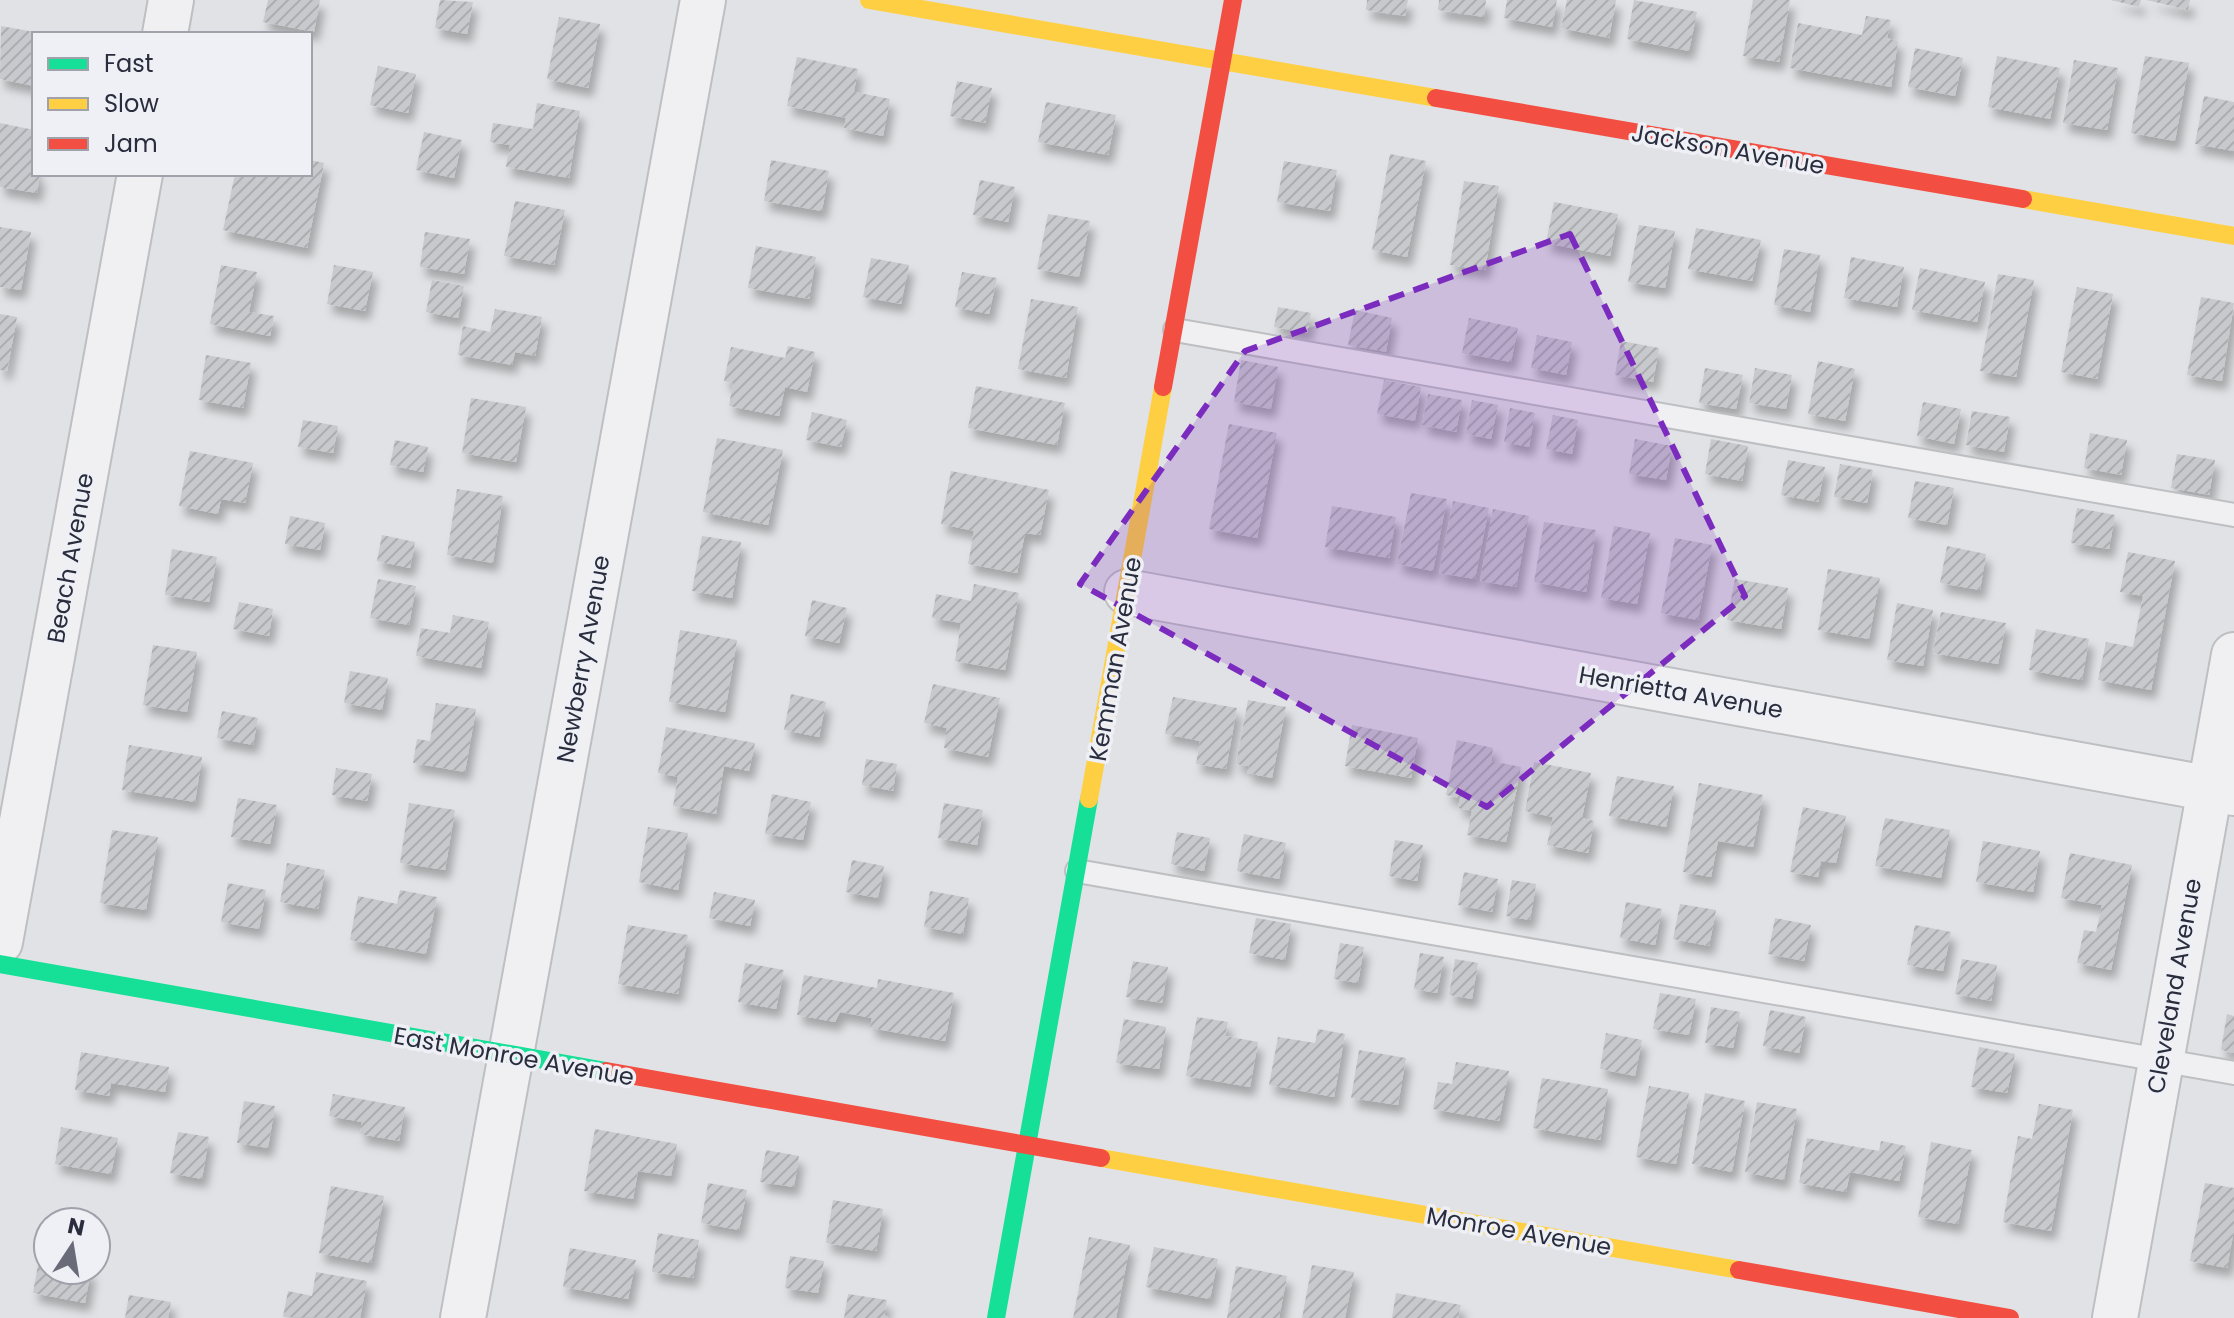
<svg xmlns="http://www.w3.org/2000/svg" width="2234" height="1318" viewBox="0 0 2234 1318" font-family="Poppins,sans-serif">
<defs>
<pattern id="building-hatch" width="6" height="6" patternUnits="userSpaceOnUse" patternTransform="scale(2)"><rect width="6" height="6" fill="#c8c9cd"/><path d="M-1 1l2-2M0 6l6-6M5 7l2-2" fill="none" stroke="#acadb1"/></pattern>
<filter id="shadow"><feDropShadow dx="5" dy="9" stdDeviation="4" flood-color="#0004"/></filter>
</defs>
<rect width="100%" height="100%" fill="#e1e2e5"/>
<path fill="url(#building-hatch)" filter="url(#shadow)" d="M268 0H320L314 32 263 22Z
M440 0 473 2 467 34 435 28Z
M1367 0H1408L1405 16 1366 10Z
M1439 0H1486L1484 17 1438 10Z
M1507 0H1557L1552 27 1504 18Z
M1567 0H1616L1609 38 1561 28Z
M1634 0 1697 12 1689 51 1627 39Z
M1753 0H1790L1779 62 1743 56Z
M2111 0H2141L2139 7Z
M2147 0H2190L2188 10Z
M1866 16 1891 20 1887 38 1898 41 1891 87 1790 68 1798 23 1862 35Z
M559 17 600 24 588 88 547 79Z
M1 26 34 32V86L0 79Z
M1915 48 1963 58 1955 96 1908 87Z
M1997 56 2060 68 2050 119 1988 107Z
M2145 56 2189 63 2175 141 2131 133Z
M797 57 858 69 854 92 890 99 883 136 844 128 846 118 787 106Z
M2074 60 2118 68 2107 130 2063 123Z
M378 66 416 74 408 113 370 105Z
M957 81 992 88 985 123 950 116Z
M2204 96 2234 102V151L2195 144Z
M1046 102 1116 115 1108 155 1038 142Z
M537 103 580 111 569 178 506 167 510 145 490 142 493 123 533 129Z
M0 123 34 130V174H40L37 193 0 187Z
M424 132 462 140 454 178 416 170Z
M1390 154 1426 161 1407 257 1372 250Z
M310 160 324 163 307 248 223 230 235 174H310Z
M771 160 829 171 822 211 764 201Z
M1284 161 1337 170 1330 211 1277 202Z
M980 180 1015 187 1008 222 973 215Z
M1464 181 1499 186 1485 270 1450 265Z
M515 201 565 210 554 265 504 256Z
M1554 202 1618 214 1610 256 1546 243Z
M1048 214 1090 221 1079 277 1037 269Z
M1639 225 1675 231 1665 288 1628 282Z
M0 227 31 232 21 290 0 287Z
M1696 228 1761 240 1752 281 1688 269Z
M425 232 470 239 464 274 420 267Z
M756 246 816 257 809 299 748 288Z
M1784 249 1820 255 1810 312 1774 305Z
M1851 257 1904 267 1897 307 1844 298Z
M871 258 909 265 901 304 863 297Z
M221 265 257 272 249 312 274 316 270 336 210 324Z
M334 265 373 272 365 311 327 304Z
M1920 268 1985 282 1977 322 1912 310Z
M962 272 997 278 989 314 955 307Z
M1998 274 2034 280 2016 377 1980 371Z
M432 280 464 286 458 318 426 312Z
M2077 287 2113 294 2097 379 2061 372Z
M2201 297 2234 303 2222 381 2187 375Z
M1031 299 1078 307 1066 378 1018 369Z
M1278 307 1311 313 1307 333 1274 327Z
M495 309 542 317 535 356 515 352 512 365 458 355 463 326 490 332Z
M1355 310 1392 318 1386 352 1348 345Z
M0 314 17 317 7 371 0 370Z
M1469 318 1518 328 1511 362 1462 353Z
M1537 335 1572 342 1566 375 1531 368Z
M1621 341 1659 348 1653 382 1615 375Z
M788 346 815 352 807 392 785 387 779 416 729 406 733 383 724 381 731 347 785 358Z
M206 355 251 363 243 408 199 400Z
M1241 360 1278 367 1271 409 1234 402Z
M1818 361 1855 369 1845 421 1808 414Z
M1705 368 1743 375 1736 409 1699 403Z
M1755 368 1792 375 1786 409 1749 403Z
M1384 380 1421 387 1415 421 1377 414Z
M976 386 1065 403 1057 445 968 428Z
M1428 394 1462 400 1456 432 1422 425Z
M471 398 526 407 516 462 462 453Z
M1472 400 1498 405 1491 439 1466 434Z
M1923 402 1961 409 1954 444 1917 436Z
M1510 408 1535 413 1529 447 1504 442Z
M1972 411 2010 417 2004 452 1966 445Z
M812 412 847 420 841 447 806 440Z
M1553 415 1578 420 1572 454 1546 449Z
M303 420 338 426 333 453 298 447Z
M1229 424 1277 433 1257 538 1209 529Z
M2090 433 2127 440 2121 475 2084 468Z
M717 438 783 450 768 525 703 512Z
M1635 439 1672 446 1666 480 1629 474Z
M1711 439 1748 446 1742 481 1705 474Z
M395 440 428 447 423 472 390 465Z
M190 451 253 463 245 503 221 499 218 514 179 506Z
M2177 454 2215 460 2209 495 2171 488Z
M1788 460 1825 467 1818 502 1781 495Z
M1840 464 1873 470 1867 503 1834 497Z
M951 471 1049 490 1040 535 1025 533 1017 573 968 564 974 531 941 524Z
M1915 481 1954 488 1947 525 1908 518Z
M457 489 503 496 493 563 447 555Z
M1411 493 1447 499 1433 571 1397 564Z
M1453 501 1489 508 1475 579 1439 573Z
M1332 506 1396 517 1389 558 1325 547Z
M2077 508 2115 515 2109 549 2071 543Z
M1493 509 1529 516 1516 587 1480 581Z
M290 516 325 523 320 550 285 544Z
M1544 522 1596 530 1586 592 1534 582Z
M1614 526 1650 533 1637 604 1601 598Z
M382 535 415 542 410 568 377 561Z
M702 536 741 542 732 598 692 591Z
M1675 538 1712 545 1698 620 1661 613Z
M1947 546 1986 554 1980 590 1940 583Z
M172 549 217 557 209 602 165 595Z
M2128 552 2175 561 2151 690 2098 680 2106 642 2133 647 2143 596 2120 592Z
M1828 569 1880 578 1869 639 1818 630Z
M378 579 416 586 409 625 370 618Z
M1735 579 1788 588 1781 629 1727 620Z
M974 584 1019 593 1005 670 955 661 961 623 932 618 936 594 971 601Z
M812 600 847 608 839 643 805 636Z
M239 602 273 609 269 636 233 629Z
M1897 603 1933 610 1923 666 1887 660Z
M1941 612 2006 623 1998 664 1933 653Z
M453 615 489 622 481 668 416 656 421 628 450 633Z
M2036 629 2089 639 2082 680 2029 670Z
M680 630 737 640 725 712 669 702Z
M153 645 197 652 187 712 143 705Z
M350 671 388 678 382 710 344 703Z
M933 684 1000 698 988 757 944 748 947 728 924 723Z
M791 694 826 702 819 737 784 730Z
M1173 697 1237 708 1226 769 1196 764 1200 741 1165 734Z
M1248 700 1286 707 1272 778 1247 773 1249 766 1236 764Z
M436 703 476 709 465 772 413 763 417 739 430 741Z
M222 711 258 718 253 745 217 738Z
M1352 725 1418 738 1411 778 1345 766Z
M666 727 755 743 749 771 724 766 716 814 673 806 678 777 658 773Z
M1457 740 1493 748 1491 761 1521 767 1506 842 1467 835 1472 811 1458 808 1460 798 1446 795Z
M129 745 202 757 195 802 122 790Z
M866 759 897 764 893 791 862 785Z
M1534 762 1591 773 1582 818 1594 821 1588 853 1547 845 1553 817 1525 811Z
M336 768 372 774 367 801 332 795Z
M1617 776 1674 786 1666 827 1609 816Z
M1699 783 1763 795 1753 847 1718 841 1711 877 1683 872Z
M772 794 811 802 803 840 765 834Z
M238 798 277 805 270 844 231 837Z
M409 803 455 810 445 870 400 863Z
M944 803 983 810 977 845 938 838Z
M1803 807 1846 816 1836 863 1821 861 1818 877 1790 872Z
M1885 818 1950 830 1941 878 1875 866Z
M648 827 688 833 678 890 639 882Z
M112 830 158 837 146 910 100 903Z
M1177 832 1210 838 1204 871 1171 864Z
M1244 834 1286 843 1279 879 1237 871Z
M1395 840 1423 845 1417 881 1389 876Z
M1983 841 2040 851 2033 892 1976 882Z
M2070 853 2132 865 2111 970 2077 963 2084 930 2096 932 2102 905 2061 898Z
M852 860 884 866 878 898 846 892Z
M287 863 325 870 318 909 280 902Z
M1464 872 1498 879 1492 912 1458 905Z
M1512 880 1536 884 1530 920 1506 916Z
M228 883 266 890 259 929 221 922Z
M400 890 437 897 426 954 350 940 358 896 397 904Z
M930 891 969 898 963 934 924 927Z
M714 892 755 900 750 926 709 918Z
M1626 902 1662 909 1655 945 1620 938Z
M1680 904 1716 910 1709 946 1673 939Z
M1256 918 1291 924 1285 960 1249 953Z
M1775 918 1811 925 1804 961 1768 954Z
M628 925 688 935 678 994 618 984Z
M1915 925 1951 932 1943 971 1907 965Z
M1340 943 1364 947 1358 983 1334 979Z
M1420 953 1444 957 1437 993 1414 989Z
M1455 959 1478 963 1472 999 1449 995Z
M1962 959 1997 965 1991 1001 1955 994Z
M1133 961 1168 967 1162 1003 1126 997Z
M745 963 784 970 776 1009 738 1002Z
M804 975 877 988 878 979 954 993 945 1041 870 1028 872 1018 840 1012 835 1022 797 1015Z
M1660 993 1696 999 1689 1035 1653 1029Z
M1711 1007 1740 1012 1733 1048 1705 1043Z
M1770 1010 1806 1017 1799 1053 1763 1046Z
M2227 1014 2234 1016V1053L2221 1050Z
M1197 1017 1228 1022 1225 1036 1258 1042 1250 1087 1186 1076Z
M1124 1019 1166 1027 1159 1069 1116 1063Z
M1318 1029 1345 1034 1334 1097 1269 1085 1278 1037 1315 1043Z
M1606 1033 1642 1040 1635 1076 1600 1069Z
M1979 1047 2015 1054 2007 1093 1971 1087Z
M1359 1050 1406 1058 1398 1105 1351 1098Z
M81 1052 169 1067 165 1092 111 1083 109 1096 75 1090Z
M1456 1062 1509 1071 1499 1121 1433 1109 1438 1082 1452 1084Z
M1542 1078 1608 1089 1600 1140 1533 1128Z
M1649 1086 1689 1093 1676 1164 1636 1157Z
M1705 1093 1745 1101 1732 1172 1692 1164Z
M333 1094 405 1107 399 1141 360 1134 362 1122 329 1116Z
M244 1101 275 1106 268 1148 237 1143Z
M1757 1102 1797 1109 1784 1180 1745 1172Z
M2039 1104 2073 1110 2051 1231 2003 1222 2018 1136 2032 1139Z
M61 1127 118 1138 111 1174 55 1164Z
M595 1129 677 1144 671 1176 638 1171 633 1199 584 1191Z
M178 1132 209 1137 202 1179 170 1173Z
M1807 1138 1879 1151 1881 1141 1906 1146 1899 1181 1850 1172 1846 1192 1799 1183Z
M1931 1142 1972 1150 1958 1224 1918 1217Z
M766 1150 799 1156 794 1187 760 1182Z
M708 1183 747 1190 739 1230 701 1223Z
M2205 1183 2234 1188V1230L2227 1268 2190 1261Z
M331 1186 384 1196 371 1263 319 1253Z
M833 1200 883 1209 876 1251 826 1243Z
M45 1226 48 1227V1270H91L85 1303 33 1293Z
M658 1233 699 1240 693 1278 652 1272Z
M1089 1237 1130 1245 1116 1318H1073Z
M1154 1247 1218 1259 1210 1299 1146 1287Z
M570 1248 636 1260 628 1299 563 1287Z
M790 1256 824 1261 818 1293 785 1288Z
M1312 1265 1354 1272 1345 1318H1302Z
M1236 1266 1287 1276 1279 1318H1227Z
M316 1272 367 1281 360 1318 283 1317 288 1291 312 1296Z
M1396 1293 1461 1305 1458 1318H1392Z
M848 1294 887 1300 884 1315 890 1318H844Z
M129 1295 171 1302 168 1318H125Z"/>
<g fill="none" stroke-linecap="round" stroke-linejoin="round">
<g stroke="#bebfc2" stroke-width="26">
<path id="lane" d="M1175 330 2234 515
M1077 871 2234 1073"/>
</g>
<g stroke="#bebfc2" stroke-width="48">
<path id="street" d="M165 34 171 0
M1127 592 2234 793
M0 942 140 174
M463 1318 703 0
M2115 1318 2234 655"/>
</g>
<use href="#lane" stroke="#f0f0f2" stroke-width="22"/>
<use href="#street" stroke="#f0f0f2" stroke-width="44"/>
<path stroke="#16e098" stroke-width="18" d="M0 964 606 1071
M996 1318 1089 799"/>
<path stroke="#ffcf43" stroke-width="18" d="M869 0 1436 98
M2023 199 2234 236
M1089 799 1163 387
M1101 1158 1739 1270"/>
<path stroke="#f24e42" stroke-width="18" d="M1436 98 2023 199
M1163 387 1233 0
M606 1071 1101 1158
M1739 1270 2010 1318"/>
</g>
<path fill="#7b2cbf" fill-opacity="0.2" stroke="#7b2cbf" stroke-width="6" stroke-dasharray="16 10" stroke-linejoin="round" d="M1570 234 1745 596 1487 807 1080 584 1245 351Z"/>
<g text-anchor="middle" dominant-baseline="central" stroke-width="7" stroke-linejoin="round" paint-order="stroke">
<g font-size="24" fill="#292d3d" stroke="#eef0f5">
<text transform="translate(1728 149) rotate(10)">Jackson Avenue</text>
<text transform="translate(70 558) rotate(-80)">Beach Avenue</text>
<text transform="translate(583 659) rotate(-80)">Newberry Avenue</text>
<text transform="translate(1115 659) rotate(-80)">Kemman Avenue</text>
<text transform="translate(1681 692) rotate(10)">Henrietta Avenue</text>
<text transform="translate(2174 986) rotate(-80)">Cleveland Avenue</text>
<text transform="translate(514 1056) rotate(10)">East Monroe Avenue</text>
<text transform="translate(1519 1231) rotate(10)">Monroe Avenue</text>
</g>
</g>
<rect x="32" y="32" width="280" height="144" fill="#eef0f5" stroke="#9fa2ab" stroke-width="2"/>
<rect x="48" y="58" width="40" height="12" fill="#16e098" stroke="#9fa2ab" stroke-width="2"/>
<text x="104" y="72" font-size="24" fill="#292d3d">Fast</text>
<rect x="48" y="98" width="40" height="12" fill="#ffcf43" stroke="#9fa2ab" stroke-width="2"/>
<text x="104" y="112" font-size="24" fill="#292d3d">Slow</text>
<rect x="48" y="138" width="40" height="12" fill="#f24e42" stroke="#9fa2ab" stroke-width="2"/>
<text x="104" y="152" font-size="24" fill="#292d3d">Jam</text>
<g transform="translate(72 1246) rotate(12)"><circle r="38" fill="#eef0f5" stroke="#9fa2ab" stroke-width="2"/>
<path d="M0-6L14 30L0 20L-14 30Z" fill="#696c78"/>
<text y="-12" font-size="22" font-weight="bold" text-anchor="middle" fill="#292d3d">N</text>
</g>
</svg>
